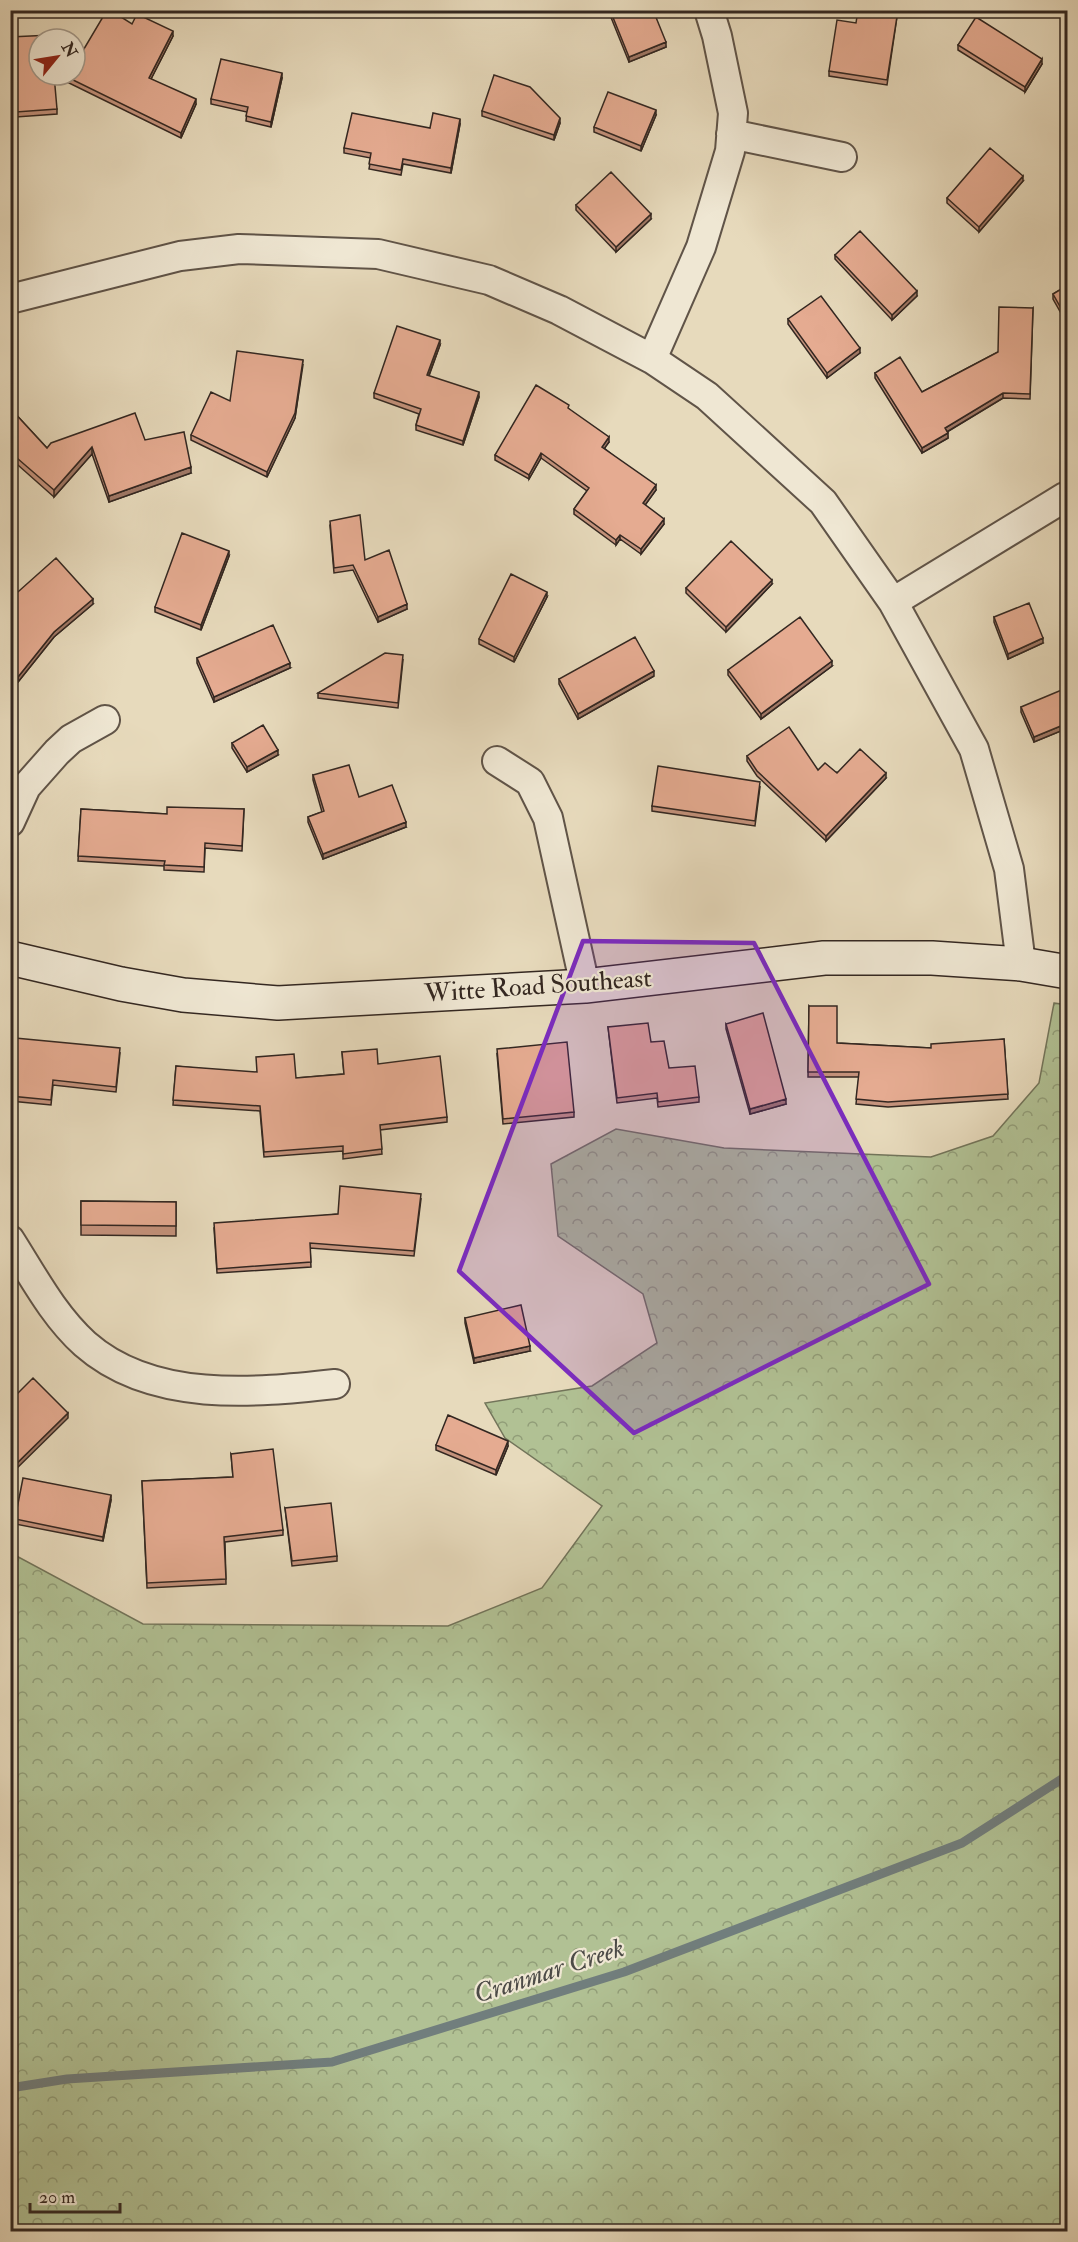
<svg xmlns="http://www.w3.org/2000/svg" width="1078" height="2242" viewBox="0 0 1078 2242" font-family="'IM FELL Double Pica',serif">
<defs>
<pattern id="forest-crowns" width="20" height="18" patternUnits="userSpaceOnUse" patternTransform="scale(1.5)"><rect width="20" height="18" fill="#b1c194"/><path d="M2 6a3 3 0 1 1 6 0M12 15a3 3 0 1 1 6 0" fill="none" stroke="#919d78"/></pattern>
</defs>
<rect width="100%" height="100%" fill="#e7dabc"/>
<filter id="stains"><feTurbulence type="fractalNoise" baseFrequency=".00333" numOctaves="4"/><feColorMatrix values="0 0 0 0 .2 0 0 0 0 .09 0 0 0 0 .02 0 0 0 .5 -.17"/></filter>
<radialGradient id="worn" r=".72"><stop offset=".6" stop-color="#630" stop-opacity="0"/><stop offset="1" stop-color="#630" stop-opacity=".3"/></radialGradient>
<path fill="url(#forest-crowns)" stroke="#72745a" stroke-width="1.5" d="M1054 1003 1068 1005 1067 2231H11V1553L143 1624 448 1626 542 1588 602 1506 505 1438 485 1403 592 1386 657 1343 643 1294 558 1236 551 1164 616 1129 724 1148 931 1157 993 1136 1039 1083Z"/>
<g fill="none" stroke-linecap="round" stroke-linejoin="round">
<path stroke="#717e7d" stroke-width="9" d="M10 2088 67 2079 332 2062 624 1972 962 1843 1068 1775"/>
<g stroke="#605448" stroke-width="32">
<path id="street" d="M731 134 842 157
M10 299 180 256 239 249 378 254 489 280 559 310 652 359 707 396 823 502 893 602 974 749 1009 869 1021 964
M652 359 701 247 730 151 733 113 717 36 709 10
M893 602 1065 497 1068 502
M497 761 530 782 548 818 585 986
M10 822 26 787 57 752 71 739 105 720
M10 1240C33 1276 53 1315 85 1344 152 1403 254 1393 335 1384"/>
</g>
<g stroke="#332721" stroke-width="36">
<path id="secondary" d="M10 958 121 984 183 995 278 1003 585 986 824 958H932L1021 964 1068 972"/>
</g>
<use href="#street" stroke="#efe7d3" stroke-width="28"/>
<use href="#secondary" stroke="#efe7d3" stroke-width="33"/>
</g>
<path fill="#c5937d" stroke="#332721" stroke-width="1.5" d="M608 10H653L666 47 629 62Z
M898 10 887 85 829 76V71Z
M132 24 173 36 151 79 196 104 181 138 67 82V77Z
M10 37 57 109V114L16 117 14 79Z
M958 45 1042 64 1025 92 958 50Z
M282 78 271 127 246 121 247 112 211 104V99Z
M482 111 560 123 554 140 482 116Z
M656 115 641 151 594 132V127Z
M460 124 451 173 403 164 401 175 369 169 371 158 344 153V148L430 128Z
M1023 181 979 232 947 203V198Z
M576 205 651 219 616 252 576 210Z
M835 255 917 296 892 320 835 259Z
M1068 285V321L1066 322 1053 299V294Z
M1033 308 1030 399 1003 398 947 432 948 438 922 453 875 378V373L922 392 998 352Z
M788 319 860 353 827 378 788 324Z
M440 345 429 376 479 397 463 445 416 430V425L419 414 374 398V393Z
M303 365 295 418 267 477 191 440V435L230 401Z
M10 408 47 448 145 440 191 473 109 502 92 454 54 497 10 458Z
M569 409 609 442 604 448 656 490 645 505 664 524 641 554 620 539 616 545 574 514V509L587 491 541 458 529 479 495 460V455Z
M330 526 365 560 407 609 378 622 353 570 334 573Z
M229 556 201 630 155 612V607Z
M772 584 726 632 686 593V588Z
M547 597 514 662 479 644V639Z
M10 599 93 604 54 637 18 682 10 676Z
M994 617 1043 643 1008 659 994 622Z
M197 658 290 668 214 702 197 663Z
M403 660 398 708 318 698V693Z
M832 666 761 719 728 675V670Z
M654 676 578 719 559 684V679Z
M1068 698V728L1034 742 1021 712V707Z
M232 743 278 755 247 772 232 748Z
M747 756 818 770 886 778 826 841 757 776 747 761Z
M313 775 406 827 323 859 308 822V817L322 812 313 780Z
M760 787 755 826 652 811V806Z
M81 809 167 814 244 809 242 851 205 848 204 872 164 870V866L78 861Z
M809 1006 837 1043 931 1048 1004 1039 1008 1099 888 1107 856 1104 859 1077H808Z
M726 1024 786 1104 750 1114 726 1029Z
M608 1027 651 1042 669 1068 699 1097V1102L658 1107 657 1098 617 1103Z
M342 1052 378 1064 447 1117V1122L380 1130 382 1154 343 1159V1151L264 1157 260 1111 173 1105 176 1066 296 1078 344 1074Z
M120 1053 116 1092 53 1085 51 1105 10 1101V1087Z
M497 1054 574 1112V1117L503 1124Z
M421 1199 414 1256 310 1248 311 1267 217 1273 214 1228 338 1214Z
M81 1201 176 1202V1236L81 1235Z
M465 1318 530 1351 474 1363 465 1323Z
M436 1445 508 1446 496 1475 436 1450Z
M231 1454 283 1530V1535L225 1542 226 1584 147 1588 142 1481 233 1477Z
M111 1500 103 1541 15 1524V1519Z
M285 1508 337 1556V1561L292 1566Z"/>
<path fill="#a07866" stroke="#332721" stroke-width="1.5" d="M173 31V36L149 83V78Z
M666 42V47L629 62V57Z
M1042 59V64L1025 92V87Z
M282 73V78L271 127V122Z
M14 74V79L10 84V79Z
M196 99V104L181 138V133Z
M656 110V115L641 151V146Z
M560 118V123L554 140V135Z
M460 119V124L451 173V168Z
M1023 176V181L979 232V227Z
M651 214V219L616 252V247Z
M917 291V296L892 320V315Z
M440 340V345L427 380V375Z
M860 348V353L827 378V373Z
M303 360 295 418 267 477V472Z
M479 392V397L463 445V441Z
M1003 393V398L945 433V428Z
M948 433V438L922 453V448Z
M609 437V442L602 452V447Z
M92 447V454L54 497V490Z
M541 453V458L529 479V475Z
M191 467V473L109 502V496Z
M656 485V490L643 508V503Z
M664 519V524L641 554V549Z
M620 535V539L616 545V540Z
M229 551V556L201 630V625Z
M772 580V584L726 632V627Z
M547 592V597L514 662V657Z
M93 599V604L54 637 18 682V677L54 632Z
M407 604V609L378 622V617Z
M1043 638V643L1008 659V654Z
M832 661V666L761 719V714Z
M290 663V668L214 702V697Z
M654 671V676L578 719V714Z
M1068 723V728L1034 742V737Z
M278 750V755L247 772V767Z
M886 773V778L826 841V836Z
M406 822V827L323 859V854Z
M786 1099V1104L750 1114V1109Z
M530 1346V1351L474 1363V1358Z
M68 1413V1418L10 1475V1470Z
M508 1441V1446L496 1475V1470Z
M111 1495V1500L103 1541V1537Z"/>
<path fill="#e5ab91" stroke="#332721" stroke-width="1.5" d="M107 10H110L132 24 137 14 173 31 149 78 196 99 181 133 67 77 69 75H75V64Z
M610 10H653L666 42 629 57Z
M858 10H898L887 80 829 71 837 20 856 23Z
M976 17 1042 59 1025 87 958 45Z
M51 35 52 39H39V75H54L57 109 16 112 14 74 10 79V37Z
M221 59 282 73 271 122 246 116 248 107 211 99Z
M494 75 530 87 560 118 554 135 482 111Z
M608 92 656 110 641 146 594 127Z
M352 113 430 128 433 113 460 119 451 168 403 159 401 170 369 164 371 153 344 148Z
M990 148 1023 176 979 227 947 198Z
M611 172 651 214 616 247 576 205Z
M860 231 917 291 892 315 835 255Z
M1068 285V317H1066L1053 294Z
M821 296 860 348 827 373 788 319Z
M999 307 1033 308 1030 394 1003 393 945 428 948 433 922 448 875 373 900 357 922 392 998 352Z
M397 326 440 340 427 375 479 392 463 441 416 425 421 409 374 393Z
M237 351 303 360 295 413 267 472 191 435 211 392 230 401Z
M536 385 569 405 568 408 609 437 602 447 656 485 643 503 664 519 641 549 620 535 616 540 574 509 589 488 541 453 529 475 495 455Z
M10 408 47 448 51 443 135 413 145 440 184 432 191 467 109 496 92 447 54 490 10 452Z
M360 515 365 560 389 550 407 604 378 617 353 565 334 568 330 521Z
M182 533 229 551 201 625 155 607Z
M731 541 772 580 726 627 686 588Z
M56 558 93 599 54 632 18 677 10 671V599Z
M511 574 547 592 514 657 479 639Z
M1029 603 1043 638 1008 654 994 617Z
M800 617 832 661 761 714 728 670Z
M273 625 290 663 214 697 197 658Z
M635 637 654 671 578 714 559 679Z
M385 653 403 655 398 703 318 693Z
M1064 689 1068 698V723L1034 737 1021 707Z
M263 725 278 750 247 767 232 743Z
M789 727 818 770 825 763 837 773 860 749 886 773 826 836 757 771 747 756Z
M349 765 359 797 392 785 406 822 323 854 308 817 324 811 313 775Z
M658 766 760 782 755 821 652 806Z
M167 807 244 809 242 846 205 843 204 867 164 865 165 861 78 856 81 809 167 814Z
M809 1006H837V1043L931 1048V1044L1004 1039 1008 1094 888 1102 856 1099 859 1072H808Z
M763 1013 786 1099 750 1109 726 1024Z
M648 1023 651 1042 664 1041 669 1068 695 1066 699 1097 658 1102 657 1093 617 1098 608 1027Z
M15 1038 120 1048 116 1087 53 1080 51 1100 10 1096Z
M567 1042 574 1112 503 1119 497 1049Z
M377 1049 378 1064 440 1056 447 1117 380 1125 382 1149 343 1154V1146L264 1152 260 1106 173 1100 176 1066 257 1072 256 1057 294 1054 296 1078 344 1074 342 1052Z
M340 1186 421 1194 414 1251 310 1243 311 1262 217 1269 214 1223 338 1214Z
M81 1201 176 1202V1226L81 1225Z
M521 1305 530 1346 474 1358 465 1318Z
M33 1378 68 1413 10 1470V1401Z
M448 1415 508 1441 496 1470 436 1445Z
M273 1449 283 1530 224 1537 226 1579 147 1583 142 1481 233 1477 231 1454Z
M23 1478 111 1495 103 1537 15 1519Z
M331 1503 337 1556 292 1561 285 1508Z"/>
<path fill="#7b2cbf" fill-opacity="0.2" stroke="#7b2cbf" stroke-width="4.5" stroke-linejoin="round" d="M583 941 754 943 929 1284 634 1433 459 1271Z"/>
<g text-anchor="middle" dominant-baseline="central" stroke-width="4.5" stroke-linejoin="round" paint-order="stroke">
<g font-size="26" fill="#332721" stroke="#efe7d3">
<text transform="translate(538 986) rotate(-4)">Witte Road Southeast</text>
</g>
<g font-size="27" font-style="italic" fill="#4d4b47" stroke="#efe7d3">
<text transform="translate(549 1971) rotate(-18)">Cranmar Creek</text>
</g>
</g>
<rect width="1078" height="2242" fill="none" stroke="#e7dabc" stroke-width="36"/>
<rect x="12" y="12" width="1054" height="2218" fill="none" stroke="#332721" stroke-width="3"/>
<rect x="18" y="18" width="1042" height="2206" fill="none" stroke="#332721" stroke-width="1.5"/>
<g transform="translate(57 57) rotate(60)"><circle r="28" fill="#efe7d3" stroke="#a49a8c" stroke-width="1.5"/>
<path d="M0-4.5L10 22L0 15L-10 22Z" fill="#8f2418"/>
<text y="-9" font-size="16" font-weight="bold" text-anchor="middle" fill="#332721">N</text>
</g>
<path d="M30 2203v9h90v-9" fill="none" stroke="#332721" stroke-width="3"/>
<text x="39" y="2203" font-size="18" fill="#332721" stroke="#efe7d3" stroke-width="4.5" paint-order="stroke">20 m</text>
<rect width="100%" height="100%" filter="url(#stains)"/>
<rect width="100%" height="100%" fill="url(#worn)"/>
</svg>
